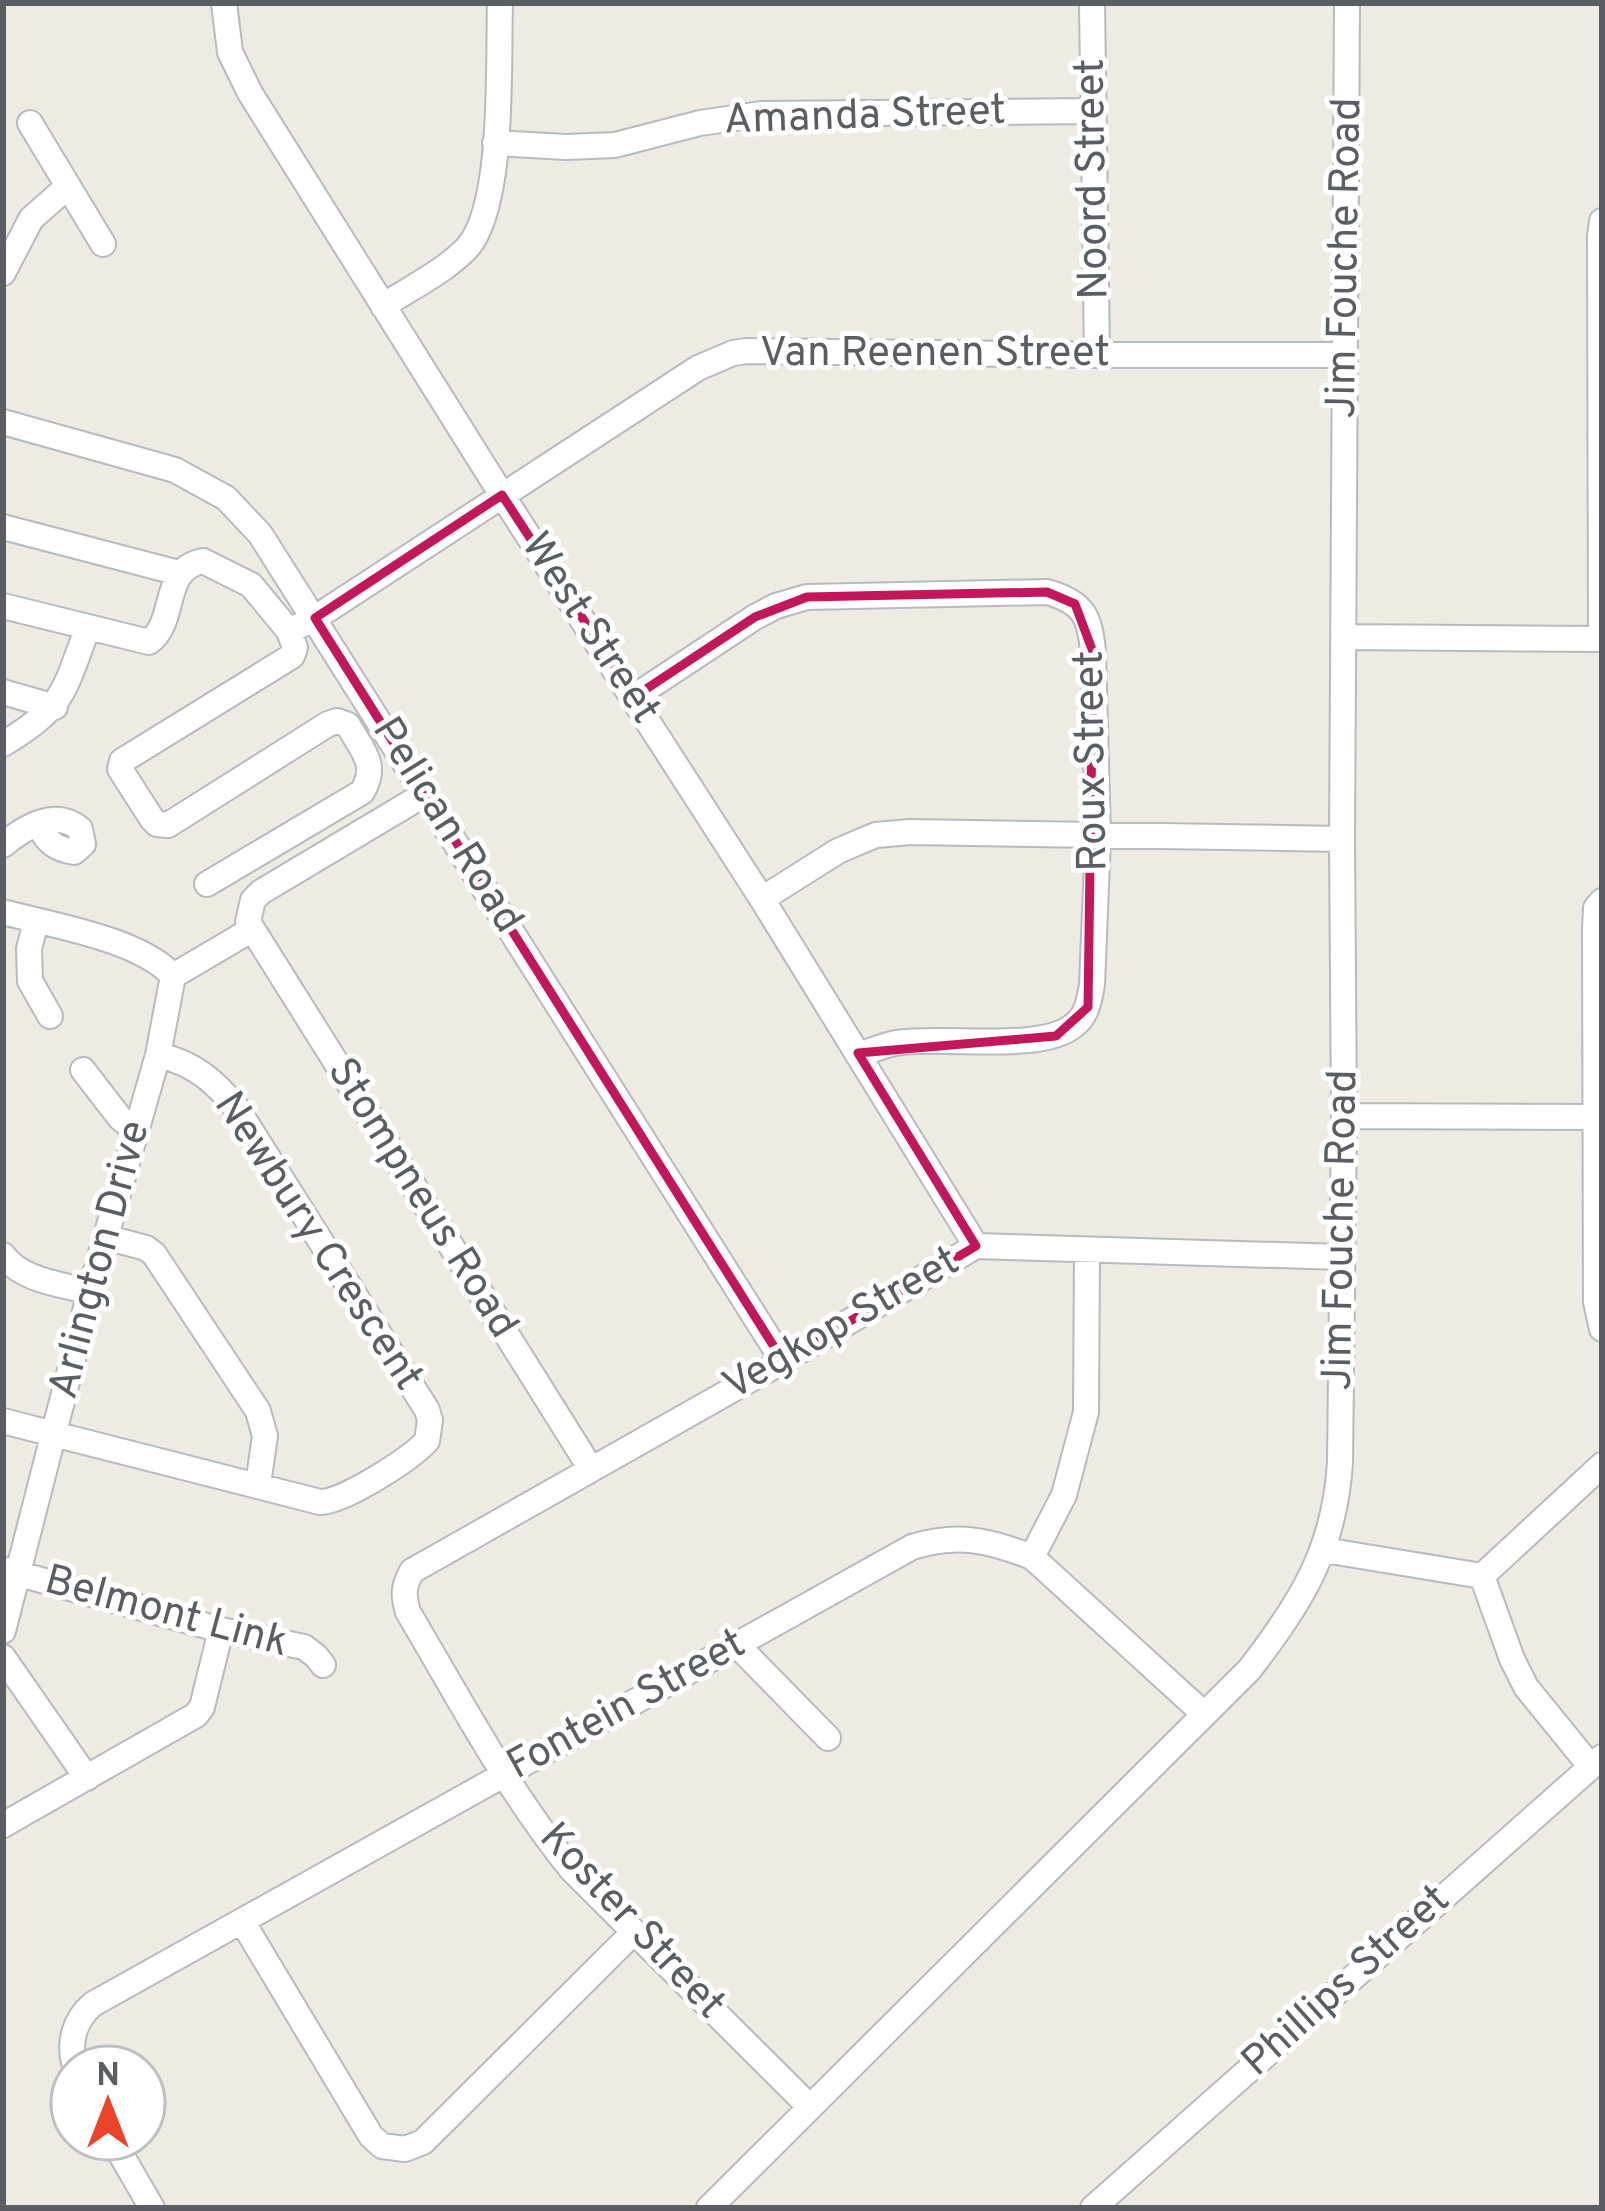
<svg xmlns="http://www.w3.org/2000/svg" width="1605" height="2211" viewBox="0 0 1605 2211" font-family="Overpass,sans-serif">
<rect width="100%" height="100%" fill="#edebe2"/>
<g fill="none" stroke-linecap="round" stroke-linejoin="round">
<g stroke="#b7babf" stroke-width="28">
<path id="minor" d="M224 3 230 52 250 93 502 495 762 899 976 1246
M1092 3 1097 355
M30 123 103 244
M495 143 566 147 615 145 700 123 762 114 1094 111
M3 273 31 219 67 187
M383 306C410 288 444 272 467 248 505 206 498 62 500 3
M3 422 175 470 226 498 260 534 783 1361
M3 527 179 573
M3 606 149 642C178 621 160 569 203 561L251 585 289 631
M1344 637 1602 639
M1601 639 1600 236 1602 221
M3 692 55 707
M634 697 755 617 776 606 807 597 1047 592C1083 602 1090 616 1093 652L1098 837 1092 985C1089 1001 1087 1016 1073 1026 1039 1053 941 1035 896 1043 883 1045 871 1051 860 1055
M3 744C65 708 64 690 88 627
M425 794 261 892 253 900 248 922 591 1469
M3 845C25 827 55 808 80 829L83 844 74 852C56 849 46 842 39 825
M207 884 362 792C379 765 362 750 348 725L337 721 328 724 168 825 157 824 152 819 120 769 122 761 292 656 295 648 289 631 315 618 698 368 733 353 747 351 1097 355H1344
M762 899 838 851 859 842 876 835 910 832 1342 839
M1602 901 1596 908 1595 929 1596 1302 1602 1329
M3 912C51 925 140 939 173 976
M36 921 29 949 30 981 50 1016
M83 1070 120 1118 136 1131
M1344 1116 1602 1117
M105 1237 146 1248 154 1254 258 1411 265 1436 258 1484
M3 1255C22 1281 61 1284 90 1292
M3 1421 320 1502C344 1502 410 1459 427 1441L430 1420 427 1410 238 1110C215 1081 194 1063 158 1055
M1324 1550 1482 1576 1602 1465
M1032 1557 1064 1495 1086 1412 1087 1252
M5 1570 221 1630 304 1647 316 1656 323 1665
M1482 1576 1512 1659 1526 1687 1591 1767
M3 1631 90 1292 158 1055 173 976 251 930
M737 1645 828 1738
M3 1657 87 1778
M3 1825 196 1715 202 1707 221 1630
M242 1921 371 2136 382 2146 405 2149 423 2142 436 2129 634 1932
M75 2067C68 2043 74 2020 93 2004L912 1547C958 1533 988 1540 1032 1557L1204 1714
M810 2107 572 1870C508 1791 460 1700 408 1612 403 1595 403 1587 412 1571L783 1361 976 1246 1342 1257
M112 2139 152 2208
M709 2208 1249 1670C1301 1603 1335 1549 1340 1462L1344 1116 1342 839 1347 3
M1093 2208 1602 1757"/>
</g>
<use href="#minor" stroke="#fff" stroke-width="24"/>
</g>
<path fill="none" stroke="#c2185b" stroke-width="9" stroke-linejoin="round" d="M502 495 634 697 755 617 807 597 1047 592 1075 604 1093 652 1088 1007 1056 1036 858 1053 976 1246 783 1361 315 618Z"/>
<g text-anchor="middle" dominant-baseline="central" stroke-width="10" stroke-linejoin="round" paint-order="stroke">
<g font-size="42" fill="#5a5e63" stroke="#fff">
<text transform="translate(865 117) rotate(-2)">Amanda Street</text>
<text transform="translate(1094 179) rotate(-91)">Noord Street</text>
<text transform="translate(1346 258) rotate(-89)">Jim Fouche Road</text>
<text x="935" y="354">Van Reenen Street</text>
<text transform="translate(589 629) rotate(57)">West Street</text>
<text transform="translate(1093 761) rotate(-91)">Roux Street</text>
<text transform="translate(446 826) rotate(58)">Pelican Road</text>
<text transform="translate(421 1199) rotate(58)">Stompneus Road</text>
<text transform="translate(1342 1230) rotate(-89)">Jim Fouche Road</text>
<text transform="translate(317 1242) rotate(57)">Newbury Crescent</text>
<text transform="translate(101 1260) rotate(-75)">Arlington Drive</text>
<text transform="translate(842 1325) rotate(-30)">Vegkop Street</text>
<text transform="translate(166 1613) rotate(15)">Belmont Link</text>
<text transform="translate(627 1706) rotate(-29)">Fontein Street</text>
<text transform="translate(631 1922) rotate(47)">Koster Street</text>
<text transform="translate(1347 1982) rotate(-42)">Phillips Street</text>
</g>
</g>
<rect width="1605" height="2211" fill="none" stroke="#5a5e63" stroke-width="12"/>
<g transform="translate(108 2103)"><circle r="57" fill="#ffffff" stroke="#bdbfc1" stroke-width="3"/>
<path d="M0-9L21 45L0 30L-21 45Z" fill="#eb432a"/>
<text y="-18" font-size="33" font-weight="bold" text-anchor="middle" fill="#5a5e63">N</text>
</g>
</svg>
